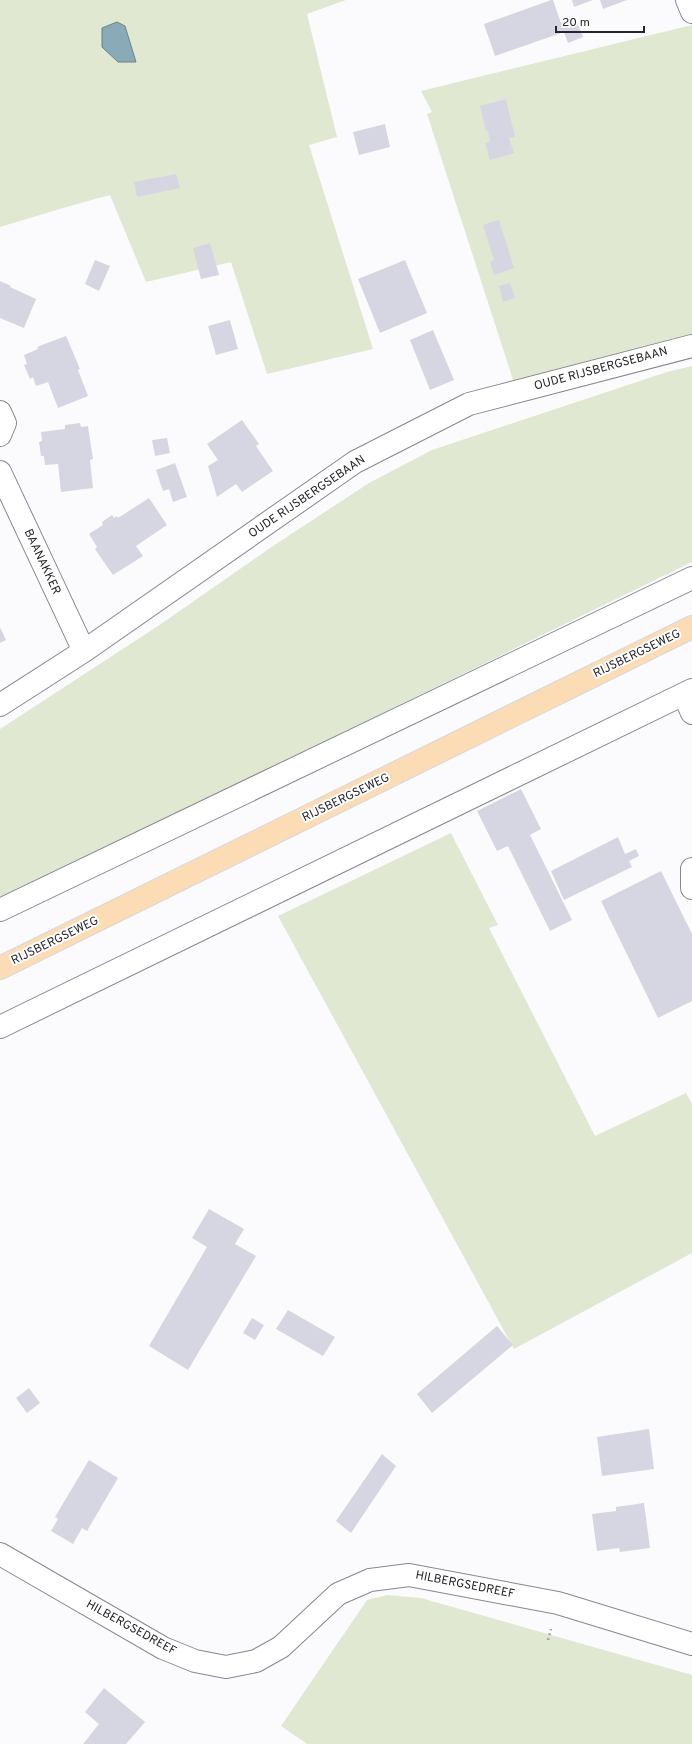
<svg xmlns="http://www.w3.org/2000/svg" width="692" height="1744" viewBox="0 0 692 1744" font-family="Overpass,sans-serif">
<rect width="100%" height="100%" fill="#fbfbfe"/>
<path fill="#e0e8d1" d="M0 0H346L307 14 337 137 309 145 373 349 267 374 231 262 146 282 110 195 70 206 0 227Z
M692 25V338L516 389 427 114 432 112 421 91Z
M692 366V562L0 900V729L161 624 270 548 369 483 432 450 667 372Z
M451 833 498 925 489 928 595 1136 686 1093 692 1104V1253L514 1349 278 916Z
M387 1595 421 1598 692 1675V1744H307L281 1726 367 1600Z"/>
<path fill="#88abb7" stroke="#6a838c" d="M117 22 125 26 136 62H118L102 47V28Z"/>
<path fill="#d5d6e1" d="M551 0H553L561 23 575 17 583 37 568 43 564 32 495 56 484 24Z
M572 0H593L574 7Z
M600 0H627L603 9Z
M506 99 515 137 509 138 514 153 490 160 485 143 490 142 488 131H486L480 106Z
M385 124 390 147 359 155 353 132Z
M176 174 180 188 137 197 134 182Z
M499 220 514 268 494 275 490 262 494 260 483 225Z
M210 243 219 275 201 279 193 248Z
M95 260 110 266 99 291 85 284Z
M405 260 427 313 380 333 358 279Z
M0 281 11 286 10 287 36 299 24 328 0 318Z
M510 283 515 298 503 302 499 286Z
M230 320 238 349 216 355 208 326Z
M433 330 454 380 430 390 410 340Z
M66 336 80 369 78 370 88 396 58 408 48 382 36 386 33 377 30 379 24 365 27 364 24 355 38 349 37 347 42 345Z
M242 420 259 444 256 446 273 471 242 492 236 484 217 497 208 466 218 460 207 444Z
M80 423 81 427 88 426 93 459 90 460 93 488 61 492 58 464 45 465 44 456H41L39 442 42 441 41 432 65 429V425Z
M167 438 170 453 155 456 152 440Z
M175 463 187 497 173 502 169 489 163 491 156 470Z
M149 498 167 525 136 546 143 556 113 575 99 555 95 549 97 547 89 534 103 525 102 522 112 515 114 518 117 516 118 518Z
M0 627 6 640 0 643Z
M521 789 541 829 530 835 572 920 550 931 508 846 497 851 477 811Z
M618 837 625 854 636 849 639 856 629 861 632 867 564 900 551 871Z
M661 871 692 934V1001L658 1018 601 901Z
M209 1209 244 1229 235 1244 256 1256 188 1370 149 1346 207 1247 192 1238Z
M288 1310 335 1337 323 1356 276 1329Z
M252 1318 264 1325 255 1340 243 1333Z
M497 1326 513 1345 432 1413 417 1394Z
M29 1388 40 1403 27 1413 16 1398Z
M649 1429 654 1469 602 1476 597 1437Z
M382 1454 396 1466 351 1533 336 1521Z
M89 1460 118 1478 87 1531 82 1528 73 1544 51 1531 58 1519 55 1517Z
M644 1503 650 1548 620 1552 619 1548 597 1551 592 1514 616 1511V1507Z
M104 1688 145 1722 126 1744H83L99 1724 85 1712Z"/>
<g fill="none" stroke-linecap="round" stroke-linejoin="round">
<g stroke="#868791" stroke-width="24">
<path id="minor" d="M687 0 692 12
M0 412 5 423 0 435
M0 472 84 651
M684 695 692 713
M0 705 84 651 355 462 469 404 692 346
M692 869V888
M0 910 692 578
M0 1027 692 690
M0 1554 163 1648 195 1661 226 1667 256 1661 281 1647 338 1594 370 1580 409 1575 558 1603 692 1644"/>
</g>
<g stroke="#d8d8d8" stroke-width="24">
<path id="major" d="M0 968 692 627"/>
</g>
<path stroke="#a3a3a6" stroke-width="2.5" stroke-dasharray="2 3" stroke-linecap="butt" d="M548 1640 551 1629"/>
<use href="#minor" stroke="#fff" stroke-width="22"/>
<use href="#major" stroke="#fbdcb5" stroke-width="22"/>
</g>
<g text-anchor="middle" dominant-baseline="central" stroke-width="4" stroke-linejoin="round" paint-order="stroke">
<g font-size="12" fill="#252529" stroke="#fff">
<text transform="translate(601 369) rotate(-15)">OUDE RIJSBERGSEBAAN</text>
<text transform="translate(307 497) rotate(-34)">OUDE RIJSBERGSEBAAN</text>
<text transform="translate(42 562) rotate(65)">BAANAKKER</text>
<text transform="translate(637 654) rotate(-26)">RIJSBERGSEWEG</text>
<text transform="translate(346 798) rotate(-26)">RIJSBERGSEWEG</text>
<text transform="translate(55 941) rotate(-26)">RIJSBERGSEWEG</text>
<text transform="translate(465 1585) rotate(11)">HILBERGSEDREEF</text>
<text transform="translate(131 1628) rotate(29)">HILBERGSEDREEF</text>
</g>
</g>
<path d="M556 26v6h88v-6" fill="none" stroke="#252529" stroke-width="2"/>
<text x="562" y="26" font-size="12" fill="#252529" stroke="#ffffff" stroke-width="3" paint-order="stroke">20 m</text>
</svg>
